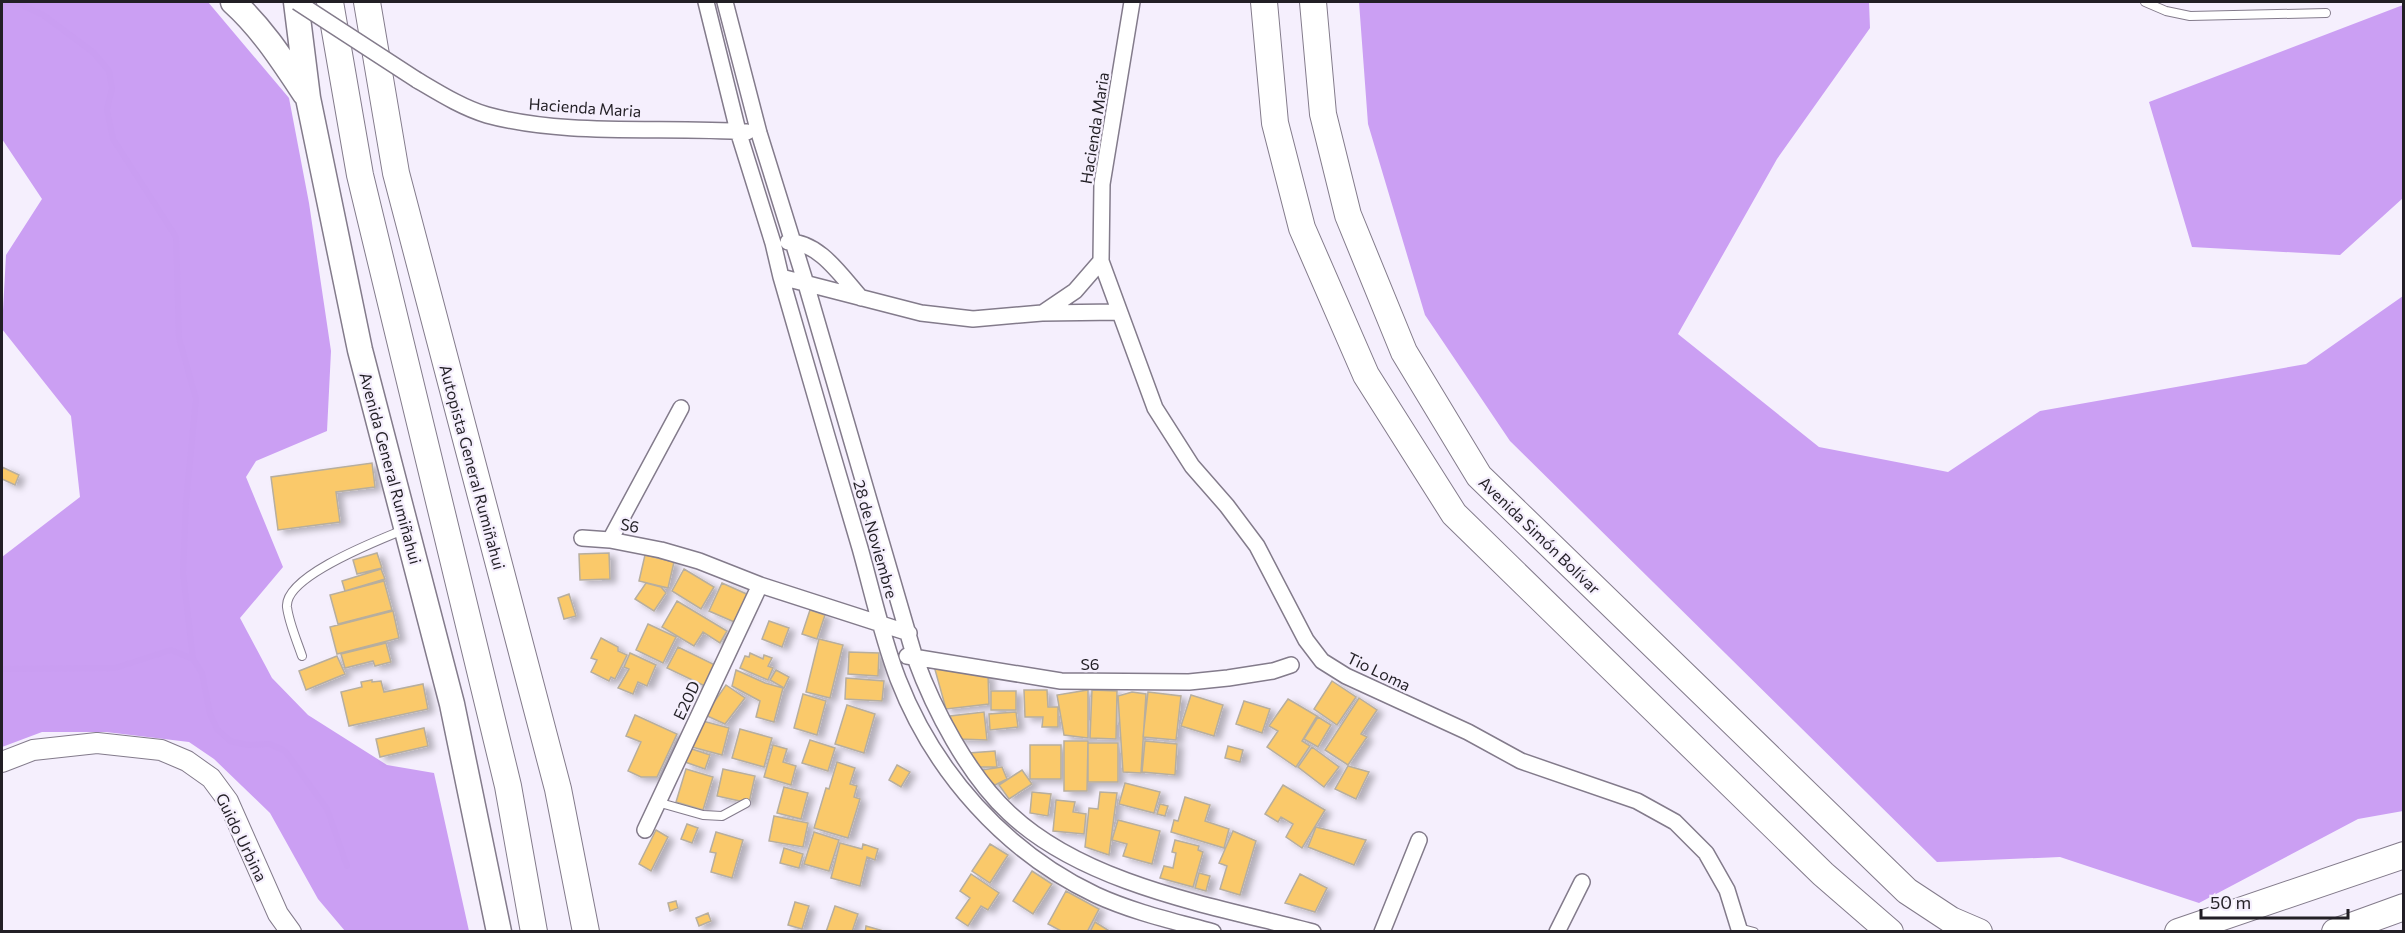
<svg xmlns="http://www.w3.org/2000/svg" width="2405" height="933" viewBox="0 0 2405 933" font-family="Commissioner,sans-serif">
<defs>
<filter id="shadow"><feDropShadow dx="6" dy="3.5" stdDeviation="3" flood-color="#0004"/></filter>
</defs>
<rect width="100%" height="100%" fill="#f5effd"/>
<path fill="#cb9ff3" d="M2 2H208L289 98 309 203 331 351 327 431 256 461 246 477 283 567 240 618 272 678 308 715 387 765 434 773 469 931H345L318 899 270 813 214 759 189 742 106 732H42L2 747V557L80 497 71 416 2 329 6 255 42 199 2 139Z
M1359 2H1869L1870 28 1777 159 1678 334 1819 447 1948 472 2040 411 2306 364 2403 296V811L2358 819 2199 903 2060 857 1937 862 1510 441 1425 315 1368 124Z
M2403 5V198L2340 255 2192 247 2149 102Z"/>
<g fill="none" stroke-linecap="round" stroke-linejoin="round">
<path stroke="#ca9ef2" stroke-width="6" d="M5 2 20 4 43 15 93 52 109 71 112 88 107 110 113 139 176 237 179 338 196 399 186 502 183 573 193 659 202 673 210 714 217 729 230 741 247 745 270 744 285 751 327 809 347 866
M2 669 115 668 171 650 193 659"/>
</g>
<path fill="#fac96b" stroke="#b7ae9e" stroke-width="1.5" filter="url(#shadow)" d="M372 463 375 487 336 492 340 522 278 530 271 477Z
M2 467 19 475 15 485 2 479Z
M377 553 382 568 357 574 353 560Z
M609 553 610 579 580 580 579 554Z
M645 555 674 562 668 588 639 581Z
M381 569 385 579 345 591 342 581Z
M684 569 714 587 701 609 672 591Z
M384 581 392 610 338 624 330 595Z
M646 583 661 587 666 593 654 611 635 599Z
M722 583 751 596 739 624 709 611Z
M569 594 576 616 564 619 558 598Z
M677 601 727 631 720 643 703 632 694 646 662 627Z
M810 610 825 615 817 639 802 634Z
M393 611 399 638 337 654 330 627Z
M769 621 789 628 782 647 762 639Z
M648 624 676 637 663 663 636 650Z
M601 638 618 647V651L627 655 615 679 611 677 609 681 591 672 597 660 591 658Z
M819 639 843 645 830 698 806 692Z
M386 643 391 662 375 666 373 661 345 668 341 654Z
M678 647 717 666 707 687 667 668Z
M849 652 879 653 878 676 848 674Z
M630 653 656 665 647 686 638 682 633 694 618 688 629 669 624 667Z
M750 653 763 659 764 655 772 658 768 666 773 668 768 680 740 668 745 656 749 657Z
M337 656 345 674 306 690 299 671Z
M934 666 988 675 989 704 946 709Z
M736 670 765 683 783 688 774 722 756 717 760 701 732 686Z
M776 670 789 677 784 688 770 680Z
M846 678 884 681 882 701 845 699Z
M372 680V682L381 681 384 692 423 684 428 709 349 726 341 692 362 687 361 682Z
M1332 681 1356 697 1337 725 1314 709Z
M726 685 745 698 725 724 705 715Z
M1024 690H1047L1048 707H1058V727H1042L1043 717H1025Z
M1088 690V738L1064 735 1057 695Z
M1092 690 1117 691 1116 739 1090 738Z
M991 691H1016V710H991Z
M1132 692 1146 694 1141 773 1123 772 1118 696Z
M1148 692 1181 696 1176 740 1143 737Z
M803 694 826 701 817 735 794 728Z
M1191 695 1223 705 1214 736 1181 726Z
M1359 698 1377 710 1361 734 1367 737 1348 765 1325 750Z
M1288 699 1317 716 1302 741 1310 746 1296 767 1267 747 1278 731 1269 726Z
M1244 701 1270 709 1262 733 1236 724Z
M847 705 875 714 864 753 835 744Z
M984 712 987 740 959 739 950 716Z
M1016 712 1018 727 990 730 989 714Z
M635 715 677 734 657 777H641L628 771 641 742 626 736Z
M1318 717 1331 725 1318 747 1304 739Z
M699 720 729 728 722 755 692 747Z
M424 728 428 746 380 757 376 739Z
M740 729 772 738 764 767 732 758Z
M810 740 835 748 828 771 802 763Z
M1064 741H1088L1087 791H1064Z
M1145 741 1177 744 1175 775 1142 772Z
M1088 743H1118V782H1088Z
M773 745 787 749 783 762 796 766 791 785 764 777Z
M1030 745H1061V779H1030Z
M1228 746 1243 750 1240 762 1225 758Z
M1312 747 1339 767 1324 787 1298 767Z
M689 748 710 755 705 769 685 762Z
M995 751 997 767H976L969 753Z
M837 762 855 768 850 784 857 786 854 797 860 799 848 838 814 828 826 788 829 789Z
M897 765 910 772 901 787 889 780Z
M1348 766 1369 772 1356 799 1335 789Z
M1002 767 1007 779 995 785 984 776 982 770Z
M686 769 713 777 703 810 676 802Z
M723 769 755 776 749 803 717 796Z
M1022 770 1032 784 1009 799 999 785Z
M1125 783 1160 792 1154 813 1119 804Z
M1283 785 1325 810 1302 848 1286 837 1293 824 1281 817 1278 822 1265 814Z
M784 787 808 793 801 819 777 813Z
M1032 792 1051 794 1048 816 1030 813Z
M1100 792 1117 793 1109 855 1085 847 1089 808 1098 809Z
M1185 797 1210 805 1205 821 1229 829 1224 848 1171 832 1174 820 1178 821Z
M1056 800 1075 802 1073 812 1086 814 1084 834 1053 831Z
M1160 804 1168 806 1165 816 1157 814Z
M774 816 808 823 803 847 769 841Z
M1118 820 1160 831 1152 864 1123 856 1127 844 1112 840Z
M687 824 698 828 692 843 681 839Z
M1316 827 1366 840 1354 865 1308 847Z
M656 830 668 837 651 871 639 864Z
M1233 831 1256 841 1240 895 1220 889 1227 866 1219 863Z
M716 832 743 840 732 878 711 872 716 853 710 852Z
M814 832 839 840 829 871 804 864Z
M1175 840 1199 846 1198 850 1203 852 1193 887 1160 878 1164 866 1173 868 1176 853 1172 852Z
M840 843 862 849 863 844 878 849 875 860 867 857 860 886 831 878Z
M990 844 1008 855 990 883 972 871Z
M784 848 803 854 799 868 780 863Z
M1032 871 1052 884 1033 914 1013 901Z
M1199 873 1210 876 1206 891 1195 888Z
M971 874 999 893 988 910 981 906 968 926 956 918 970 898 960 891Z
M1300 874 1327 888 1315 912 1285 903Z
M1066 891 1099 909 1087 932H1063L1048 924Z
M676 901 678 908 670 911 668 903Z
M795 902 809 906 802 929 788 925Z
M835 906 858 914 852 932H826Z
M708 913 711 921 699 926 696 918Z
M1095 922 1111 932H1090Z
M866 926 887 932H865Z"/>
<g fill="none" stroke-linecap="round" stroke-linejoin="round">
<g stroke="#837b8b" stroke-width="10">
<path id="service" d="M2145 2 2166 11 2190 16 2326 13
M302 656C297 641 289 623 287 607 284 576 379 540 403 530
M657 802 703 815 722 816 746 803
M1739 928 1754 932"/>
</g>
<g stroke="#837b8b" stroke-width="18">
<path id="minor" d="M706 2 738 131 773 243 781 277C807 367 833 458 860 548 872 591 882 637 898 679 934 772 1005 852 1096 895 1133 912 1173 921 1213 932
M725 2 759 133 806 284 915 658C934 710 968 775 1009 813 1085 885 1214 906 1313 932
M1132 2 1102 184 1101 261 1155 408 1192 466 1227 506 1257 546 1306 640 1322 661 1346 676 1468 732 1521 761 1637 801 1675 822 1706 853 1727 890 1740 932
M417 80C439 93 463 108 487 115 567 137 664 126 747 132
M788 242C819 241 842 277 861 298
M781 277 921 313 973 319 1042 313 1119 312
M1044 312 1075 291 1101 261
M582 538 610 540 661 550 699 561 760 585 909 633
M610 540 681 408
M907 656 1061 681 1189 682 1228 678 1273 671 1291 665
M645 830 760 585
M1382 932 1419 840
M1557 932 1582 882"/>
</g>
<g stroke="#837b8b" stroke-width="22">
<path id="tertiary" d="M2 762 33 750 97 743 161 750 187 761 211 778 228 801 278 914 291 932"/>
</g>
<g stroke="#837b8b" stroke-width="27">
<path id="primary" d="M233 2C262 28 283 61 305 94
M296 2 308 98 360 350 452 704 499 932"/>
</g>
<g stroke="#837b8b" stroke-width="28">
<path id="trunk" d="M330 2 360 175 508 786 534 932
M367 2 396 173 558 789 586 932
M1264 2 1275 123 1302 228 1366 375 1454 514 1823 874 1890 932
M1313 2 1323 114 1348 215 1404 352 1479 476 1907 891 1951 920 1979 932
M2178 932 2404 855
M2335 932 2404 907"/>
</g>
<use href="#service" stroke="#fff" stroke-width="8"/>
<use href="#minor" stroke="#fff" stroke-width="15"/>
<use href="#tertiary" stroke="#fff" stroke-width="20"/>
<use href="#primary" stroke="#fff" stroke-width="24"/>
<use href="#trunk" stroke="#fff" stroke-width="26"/>
<g stroke="#837b8b" stroke-width="18" stroke-linecap="butt">
<path id="minor-bridge" d="M297 2 417 80"/>
</g>
<use href="#minor-bridge" stroke="#fff" stroke-width="15"/>
</g>
<g text-anchor="middle" dominant-baseline="central" stroke-width="4.5" stroke-linejoin="round" paint-order="stroke">
<g font-size="16" fill="#221f25" stroke="#f5effd">
<text transform="translate(585 107) rotate(4)">Hacienda Maria</text>
<text transform="translate(1094 128) rotate(-81)">Hacienda Maria</text>
<text transform="translate(473 467) rotate(75)">Autopista General Rumiñahui</text>
<text transform="translate(391 468) rotate(75)">Avenida General Rumiñahui</text>
<text transform="translate(630 525) rotate(11)">S6</text>
<text transform="translate(1540 535) rotate(44)">Avenida Simón Bolívar</text>
<text transform="translate(876 539) rotate(74)">28 de Noviembre</text>
<text x="1090" y="663">S6</text>
<text transform="translate(1379 671) rotate(26)">Tio Loma</text>
<text transform="translate(686 700) rotate(-65)">E20D</text>
<text transform="translate(242 837) rotate(64)">Guido Urbina</text>
</g>
</g>
<rect width="2405" height="933" fill="none" stroke="#221f25" stroke-width="6"/>
<path d="M2201 909v9h147v-9" fill="none" stroke="#221f25" stroke-width="3"/>
<text x="2210" y="909" font-size="18" fill="#221f25" stroke="#f5effd" stroke-width="4.5" paint-order="stroke">50 m</text>
</svg>
